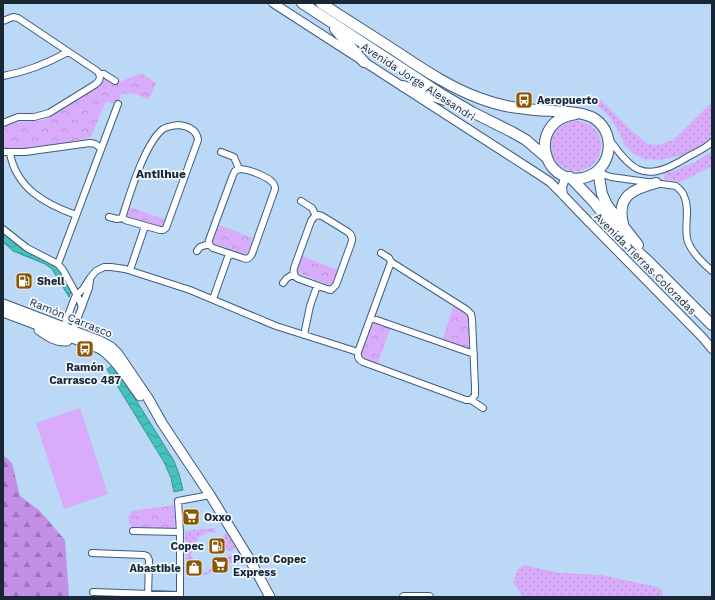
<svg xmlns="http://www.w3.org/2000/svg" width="715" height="600" viewBox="0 0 715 600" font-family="'Work Sans',sans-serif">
<defs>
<pattern id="grass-dots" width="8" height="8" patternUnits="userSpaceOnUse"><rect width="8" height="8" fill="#d9abfb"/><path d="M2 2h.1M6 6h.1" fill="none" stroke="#ba93d8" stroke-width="1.8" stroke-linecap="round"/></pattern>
<pattern id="forest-firs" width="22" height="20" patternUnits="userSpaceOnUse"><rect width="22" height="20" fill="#c38fe7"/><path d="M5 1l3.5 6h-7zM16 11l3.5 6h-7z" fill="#9e75bc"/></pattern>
<pattern id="park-crowns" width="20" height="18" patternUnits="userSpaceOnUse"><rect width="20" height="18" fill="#d9abfb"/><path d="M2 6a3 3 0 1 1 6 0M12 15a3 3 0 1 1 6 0" fill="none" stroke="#ba93d8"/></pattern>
<pattern id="water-waves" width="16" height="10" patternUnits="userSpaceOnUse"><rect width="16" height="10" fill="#46c2bc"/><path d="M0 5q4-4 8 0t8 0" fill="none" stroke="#3a9e9a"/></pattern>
</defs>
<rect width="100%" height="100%" fill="#bcd8f7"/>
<path fill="url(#grass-dots)" d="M534 97 600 99 632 131 648 144 658 145 673 140 712 102V137L697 148 679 156 659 160 644 159 634 154 625 145 618 130 609 116 598 106 585 102 546 103 540 101Z
M551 146a25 25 0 1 1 50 0a25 25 0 1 1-50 0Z
M712 151V166L710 167 681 182 669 180 664 178V175L667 172 674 171 697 161Z
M214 528 217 533 209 532 199 537 191 554 201 574 213 568 212 564C218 561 233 552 240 555 243 556 243 557 245 559L235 564 233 562 215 571 204 575 187 574 185 531Z
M226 533H227L236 549 229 551 226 550 221 539Z
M523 565 559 573 602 575 657 587 662 590 663 597H523L513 582 518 569Z"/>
<path fill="url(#forest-firs)" d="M3 455 12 463 20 496 40 511 65 540 69 597H3Z"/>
<path fill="url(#park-crowns)" d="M141 73 156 83 149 99 131 93 121 94 120 99 112 103 109 102 105 103 91 137 68 143 32 148H3V126L13 123 43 120 50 117 99 86 104 77 117 83Z
M130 207 166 220 163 229 127 216Z
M219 225 253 238 247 256 212 243Z
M302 256 338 270 334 283 329 285 299 273 297 270Z
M454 304 469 314 470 350 443 339Z
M377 322 391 327 377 365 360 358 373 323Z
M174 505 175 529 133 528 129 523 128 516 132 511Z"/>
<path fill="#d9abfb" d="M80 408 108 494 64 509 36 423Z"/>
<path fill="url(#water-waves)" stroke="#389494" d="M3 232 19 246 47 260 54 265 60 270 72 290 69 297 52 269 45 264 13 251 3 242Z
M114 365 174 461 179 474 183 490 174 492 171 478 164 462 107 369Z"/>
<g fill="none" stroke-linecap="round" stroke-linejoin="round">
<g stroke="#3d5d7f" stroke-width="8">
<path id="minor" d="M3 21 13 17 18 18 97 71C101 75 101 80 96 84L49 113 34 117H18L3 123
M100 74H104L115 81
M3 76C26 72 48 63 68 52
M178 125C187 126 197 129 198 140L166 228 163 230H160L125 220 123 218V215C130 193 145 143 163 129 168 126 173 126 178 125Z
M609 139C615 147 621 156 629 163 646 180 668 169 686 158 694 153 705 149 712 142
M3 152H25L90 143 95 144 101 148
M221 152 234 157 239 169
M10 153C16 188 45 204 76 215
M239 169C248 169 267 176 273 183 275 186 275 186 275 189L252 254C250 258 247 260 243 258L213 248C210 246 208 244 209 240L233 175 235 171Z
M598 171 605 175 611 177 676 186C679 189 683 192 684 196 691 210 683 227 688 242 693 254 703 263 712 271
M301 201 312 208 316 216
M318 215 322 216 348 232C352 235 353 239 351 244L336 285 331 290 327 289 299 279C294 277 293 273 294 268L311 221 314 217Z
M109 217 117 219 123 218
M3 229 27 248 58 264 63 270 79 299 82 307
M197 251 200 247 209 244
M381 253 389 258 391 262 467 310 471 314 472 319 475 387V395L471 400
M391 262 358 352C357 357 359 360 363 362L466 400H471L483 408
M58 264 118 104
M130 270 145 226
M283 283 287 278 294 274
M213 299 229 254
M371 318 474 354
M63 329 75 297 83 289 90 278 96 271 104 267H111L125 269 190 290 276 326 358 352
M72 333 89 288 90 280
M304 335 310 306 317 286
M133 531 180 532
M92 553 144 555 147 556 149 560 148 597
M93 592 180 595
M180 597V532L178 501 210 495"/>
</g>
<g stroke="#3d5d7f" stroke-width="10">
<path id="tertiary" d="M273 3 538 174 550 182 563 195 582 215 703 338 712 349
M563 195 562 187 566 176
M404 597H429"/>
</g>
<g stroke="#3d5d7f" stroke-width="11">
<path id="secondary" d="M3 304 100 341 111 347 118 354 148 398 162 423 210 495 250 560 270 597
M3 312 91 345C97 347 103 350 107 354 120 365 130 383 140 396
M39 330C48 336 56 342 67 341L70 337"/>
</g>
<g stroke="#3d5d7f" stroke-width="12">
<path id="trunk" d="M302 3 441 94 472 112 512 132 526 140 547 158
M321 3C348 21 376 38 403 56 427 72 452 88 479 98 495 104 511 108 527 109 544 112 581 109 595 119 618 135 611 172 583 178 541 186 527 120 576 114
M335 29 364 62
M403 86 445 100
M598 171 602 194 607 205 638 245
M570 177 593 201 622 237 649 262 712 325
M623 224C616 196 633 189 656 183"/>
</g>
<use href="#minor" stroke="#fff" stroke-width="6"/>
<use href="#tertiary" stroke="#fff" stroke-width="8"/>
<use href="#secondary" stroke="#fff" stroke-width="9"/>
<use href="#trunk" stroke="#fff" stroke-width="10"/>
</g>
<defs>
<g id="bus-square" transform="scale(0.9)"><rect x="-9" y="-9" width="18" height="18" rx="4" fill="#8a5702" stroke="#f0f7ff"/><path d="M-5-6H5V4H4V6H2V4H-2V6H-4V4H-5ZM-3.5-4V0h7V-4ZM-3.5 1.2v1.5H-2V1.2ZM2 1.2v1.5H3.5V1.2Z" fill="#fff"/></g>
<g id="fuel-square" transform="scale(0.9)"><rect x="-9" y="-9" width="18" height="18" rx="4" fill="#8a5702" stroke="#f0f7ff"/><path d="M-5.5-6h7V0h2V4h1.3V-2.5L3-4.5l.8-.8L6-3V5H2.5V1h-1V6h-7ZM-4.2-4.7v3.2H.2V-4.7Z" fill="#fff"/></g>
<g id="supermarket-square" transform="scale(0.9)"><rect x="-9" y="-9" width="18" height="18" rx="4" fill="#8a5702" stroke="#f0f7ff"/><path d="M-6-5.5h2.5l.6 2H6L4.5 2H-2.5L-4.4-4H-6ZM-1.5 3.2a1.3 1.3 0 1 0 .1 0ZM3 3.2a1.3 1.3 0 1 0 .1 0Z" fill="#fff"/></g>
<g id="shop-square" transform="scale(0.9)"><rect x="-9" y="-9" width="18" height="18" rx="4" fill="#8a5702" stroke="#f0f7ff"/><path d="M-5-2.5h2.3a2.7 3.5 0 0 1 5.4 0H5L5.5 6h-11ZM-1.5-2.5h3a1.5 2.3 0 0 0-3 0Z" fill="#fff"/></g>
</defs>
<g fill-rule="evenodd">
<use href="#bus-square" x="524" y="100"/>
<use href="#fuel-square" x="24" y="281"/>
<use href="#bus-square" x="85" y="349"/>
<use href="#supermarket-square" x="191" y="517"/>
<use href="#fuel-square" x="217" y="546"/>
<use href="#supermarket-square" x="220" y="565"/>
<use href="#shop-square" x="194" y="568"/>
</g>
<g text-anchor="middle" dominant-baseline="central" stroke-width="3.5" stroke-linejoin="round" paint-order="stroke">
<g font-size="11" fill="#192735" stroke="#f0f7ff">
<text transform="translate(418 82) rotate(33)">Avenida Jorge Alessandri</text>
<text transform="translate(645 264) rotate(45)">Avenida Tierras Coloradas</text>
<text transform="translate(71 318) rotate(22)">Ramón Carrasco</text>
</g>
<g font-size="11" font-weight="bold" fill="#192735" stroke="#f0f7ff" text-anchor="start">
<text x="537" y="100">Aeropuerto</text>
<text x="37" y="281">Shell</text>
<text x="85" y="367" text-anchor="middle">Ramón<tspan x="85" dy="13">Carrasco 487</tspan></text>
<text x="204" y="517">Oxxo</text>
<text x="204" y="546" text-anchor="end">Copec</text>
<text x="233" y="559">Pronto Copec<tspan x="233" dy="13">Express</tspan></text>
<text x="181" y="568" text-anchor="end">Abastible</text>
</g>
<g font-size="12" font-weight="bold" fill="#192735" stroke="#f0f7ff">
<text x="161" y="174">Antilhue</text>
</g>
</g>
<rect width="715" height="600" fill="none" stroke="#192735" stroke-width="8"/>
</svg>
